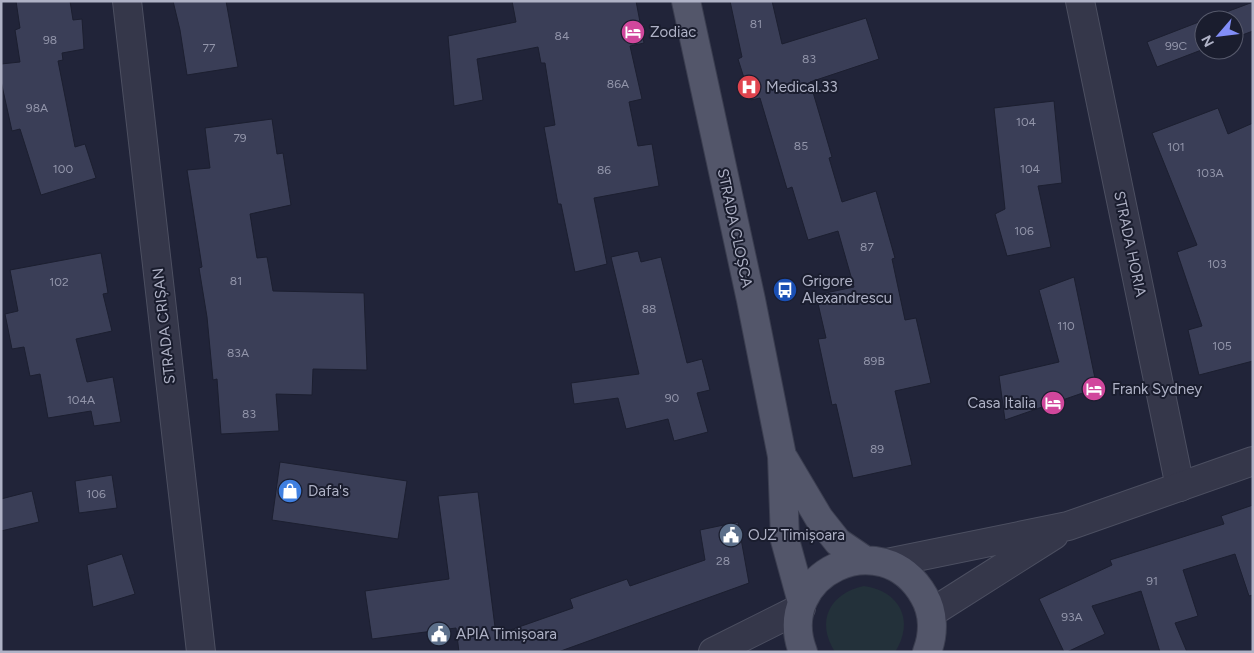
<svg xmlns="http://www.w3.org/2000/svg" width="1254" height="653" viewBox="0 0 1254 653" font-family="Figtree,sans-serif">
<rect width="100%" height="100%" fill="#212439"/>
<path fill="#23313a" d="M864 586C900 591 915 621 895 652H835C815 621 830 593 864 586Z"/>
<path fill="#3a3e57" stroke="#1c1f30" d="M16 1H70L73 20 82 19 84 49 62 53 63 60 58 61 75 147 85 144 96 178 41 195 20 129 12 131 1 81V64L20 62 15 30 20 28Z
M173 1H226L238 67 187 75 180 30Z
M512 1H636L644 43 630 46 642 99 629 102 638 146 652 144 659 186 594 198 607 264 575 272 561 204H558L544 127 555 125 545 63H541L538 47 477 59 483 100 454 106 448 36 516 22Z
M730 1H772L782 44 866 18 879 59 810 82 832 157 829 158 842 202 876 191 895 258 892 259 905 320 916 318 931 383 895 391 912 465 853 478 836 404 832 405 818 339 826 338 816 295 854 287 838 231 808 240 792 187 787 189 760 98 751 100 738 59 742 57Z
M1253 2V31L1234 38V20H1205Z
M1204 20V49L1157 67 1147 42Z
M1054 101 1062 183 1038 186 1051 247 1007 256 995 214 1005 209 994 108Z
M1218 108 1228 134 1253 123V361L1199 375 1188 330 1202 326 1177 252 1197 245 1152 133Z
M272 119 277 154 283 153 291 205 250 214 257 258 267 257 273 291 364 293 367 370 313 369 312 395 276 394 279 431 221 434 217 379 213 380 207 317 199 268 202 267 187 170 210 168 205 128Z
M638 251 641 262 661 257 687 363 702 359 710 390 697 393 708 432 674 441 668 419 626 429 618 398 574 404 571 383 639 374 611 257Z
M101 253 108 293 103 294 112 331 76 339 87 382 113 377 121 422 94 426 91 411 48 418 40 374 30 376 24 347 12 349 5 314 18 311 10 270Z
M1074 277 1097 388 1005 420 999 376 1059 362 1039 290Z
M280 462 407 481 398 539 272 520Z
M112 475 117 508 79 513 75 481Z
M32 491 39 522 1 531V499Z
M478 492 496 635 573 608 570 599 627 579 630 586 705 560 700 530 738 522 749 583 558 652H459L456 628 372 639 365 591 449 579 438 496Z
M1253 505V595L1249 596 1235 554 1183 570 1198 616 1175 623 1187 652H1160L1141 591 1092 606 1105 634 1067 652H1064L1039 599 1112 565 1110 560 1224 524 1221 516Z
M122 554 135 594 93 607 87 565Z"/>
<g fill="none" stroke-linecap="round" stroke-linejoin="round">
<g stroke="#4c4f61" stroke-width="30">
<path id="minor" d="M127 1 201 652
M1080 1 1180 487"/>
</g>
<g stroke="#4c4f61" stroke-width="30">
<path id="tertiary" d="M887 563 1068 526 1253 461
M931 613 1054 535
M713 652 801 608"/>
</g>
<g stroke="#3b3e50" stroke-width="30">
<path id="primary" d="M686 1 751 300 782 456 785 540 802 602
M784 459 819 518 838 542 863 559
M803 652C773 574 882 522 924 596 934 613 934 634 927 652"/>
</g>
<use href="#minor" stroke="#35374a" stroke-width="28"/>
<use href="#tertiary" stroke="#35374a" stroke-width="28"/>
<use href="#primary" stroke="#53566a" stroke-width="28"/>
</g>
<defs>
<g id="hotel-disc" transform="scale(1.25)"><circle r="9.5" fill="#d1479c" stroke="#1a1d2e"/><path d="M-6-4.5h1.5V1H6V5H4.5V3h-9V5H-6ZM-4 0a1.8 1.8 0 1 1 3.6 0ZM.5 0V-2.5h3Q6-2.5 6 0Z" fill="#fff"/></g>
<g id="hospital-disc" transform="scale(1.25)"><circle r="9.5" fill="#e0444e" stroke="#1a1d2e"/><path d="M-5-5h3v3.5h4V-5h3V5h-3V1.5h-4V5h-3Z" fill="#fff"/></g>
<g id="bus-disc" transform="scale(1.25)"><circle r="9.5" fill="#1a4fb4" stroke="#1a1d2e"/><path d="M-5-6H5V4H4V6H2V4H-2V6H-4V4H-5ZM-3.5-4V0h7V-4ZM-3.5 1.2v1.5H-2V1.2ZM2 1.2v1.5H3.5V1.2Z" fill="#fff"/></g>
<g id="shop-disc" transform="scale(1.25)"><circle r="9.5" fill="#3f7fe0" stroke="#1a1d2e"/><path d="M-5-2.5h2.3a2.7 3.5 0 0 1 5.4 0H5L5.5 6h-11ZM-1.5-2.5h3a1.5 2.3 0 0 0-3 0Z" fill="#fff"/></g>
<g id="civic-disc" transform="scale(1.25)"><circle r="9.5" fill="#5c6f8a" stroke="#1a1d2e"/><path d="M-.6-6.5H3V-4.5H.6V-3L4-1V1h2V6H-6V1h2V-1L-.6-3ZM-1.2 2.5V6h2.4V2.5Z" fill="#fff"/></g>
</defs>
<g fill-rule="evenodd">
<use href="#hotel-disc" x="633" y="32"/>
<use href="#hospital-disc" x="749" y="87"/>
<use href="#bus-disc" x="785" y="290"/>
<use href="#hotel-disc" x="1094" y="389"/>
<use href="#hotel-disc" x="1053" y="403"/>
<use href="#shop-disc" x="290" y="491"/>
<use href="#civic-disc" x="731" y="535"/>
<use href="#civic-disc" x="439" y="634"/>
</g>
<g text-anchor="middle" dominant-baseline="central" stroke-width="4" stroke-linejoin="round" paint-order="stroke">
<g font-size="12" fill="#9295aa">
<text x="756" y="24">81</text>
<text x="562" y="36">84</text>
<text x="50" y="40">98</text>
<text x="1176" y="46">99C</text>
<text x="209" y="48">77</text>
<text x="809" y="59">83</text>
<text x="618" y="84">86A</text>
<text x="37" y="108">98A</text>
<text x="1026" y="122">104</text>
<text x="240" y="138">79</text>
<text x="801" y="146">85</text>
<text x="1176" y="147">101</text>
<text x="63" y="169">100</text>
<text x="1030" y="169">104</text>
<text x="604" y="170">86</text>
<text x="1210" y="173">103A</text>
<text x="1024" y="231">106</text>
<text x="867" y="247">87</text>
<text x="1217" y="264">103</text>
<text x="236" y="281">81</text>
<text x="59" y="282">102</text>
<text x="649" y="309">88</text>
<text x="1066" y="326">110</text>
<text x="1222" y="346">105</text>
<text x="238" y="353">83A</text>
<text x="874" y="361">89B</text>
<text x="672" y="398">90</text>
<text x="81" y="400">104A</text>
<text x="249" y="414">83</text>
<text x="877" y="449">89</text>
<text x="96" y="494">106</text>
<text x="723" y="561">28</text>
<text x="1152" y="581">91</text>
<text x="1072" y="617">93A</text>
</g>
<g font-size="15" fill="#afb2c6" stroke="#1a1d2e" text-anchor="start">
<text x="650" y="32">Zodiac</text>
<text x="766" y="87">Medical.33</text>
<text x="802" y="281">Grigore<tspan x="802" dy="17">Alexandrescu</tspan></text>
<text x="1112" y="389">Frank Sydney</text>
<text x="1036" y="403" text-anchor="end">Casa Italia</text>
<text x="308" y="491">Dafa's</text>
<text x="748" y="535">OJZ Timișoara</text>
<text x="456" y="634">APIA Timișoara</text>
</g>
<g font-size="15" fill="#afb2c6" stroke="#1a1d2e">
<text transform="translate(735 228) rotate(78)">STRADA CLOȘCA</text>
<text transform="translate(1130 244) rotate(78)">STRADA HORIA</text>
<text transform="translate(164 326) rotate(-96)">STRADA CRIȘAN</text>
</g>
</g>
<rect width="1254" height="653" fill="none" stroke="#afb2c6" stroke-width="5"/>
<g transform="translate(1219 35) rotate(242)"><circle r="24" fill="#1a1d2e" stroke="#56596b"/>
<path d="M0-4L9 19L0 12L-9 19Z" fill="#828ef8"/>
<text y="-8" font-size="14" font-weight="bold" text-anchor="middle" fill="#afb2c6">N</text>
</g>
</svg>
